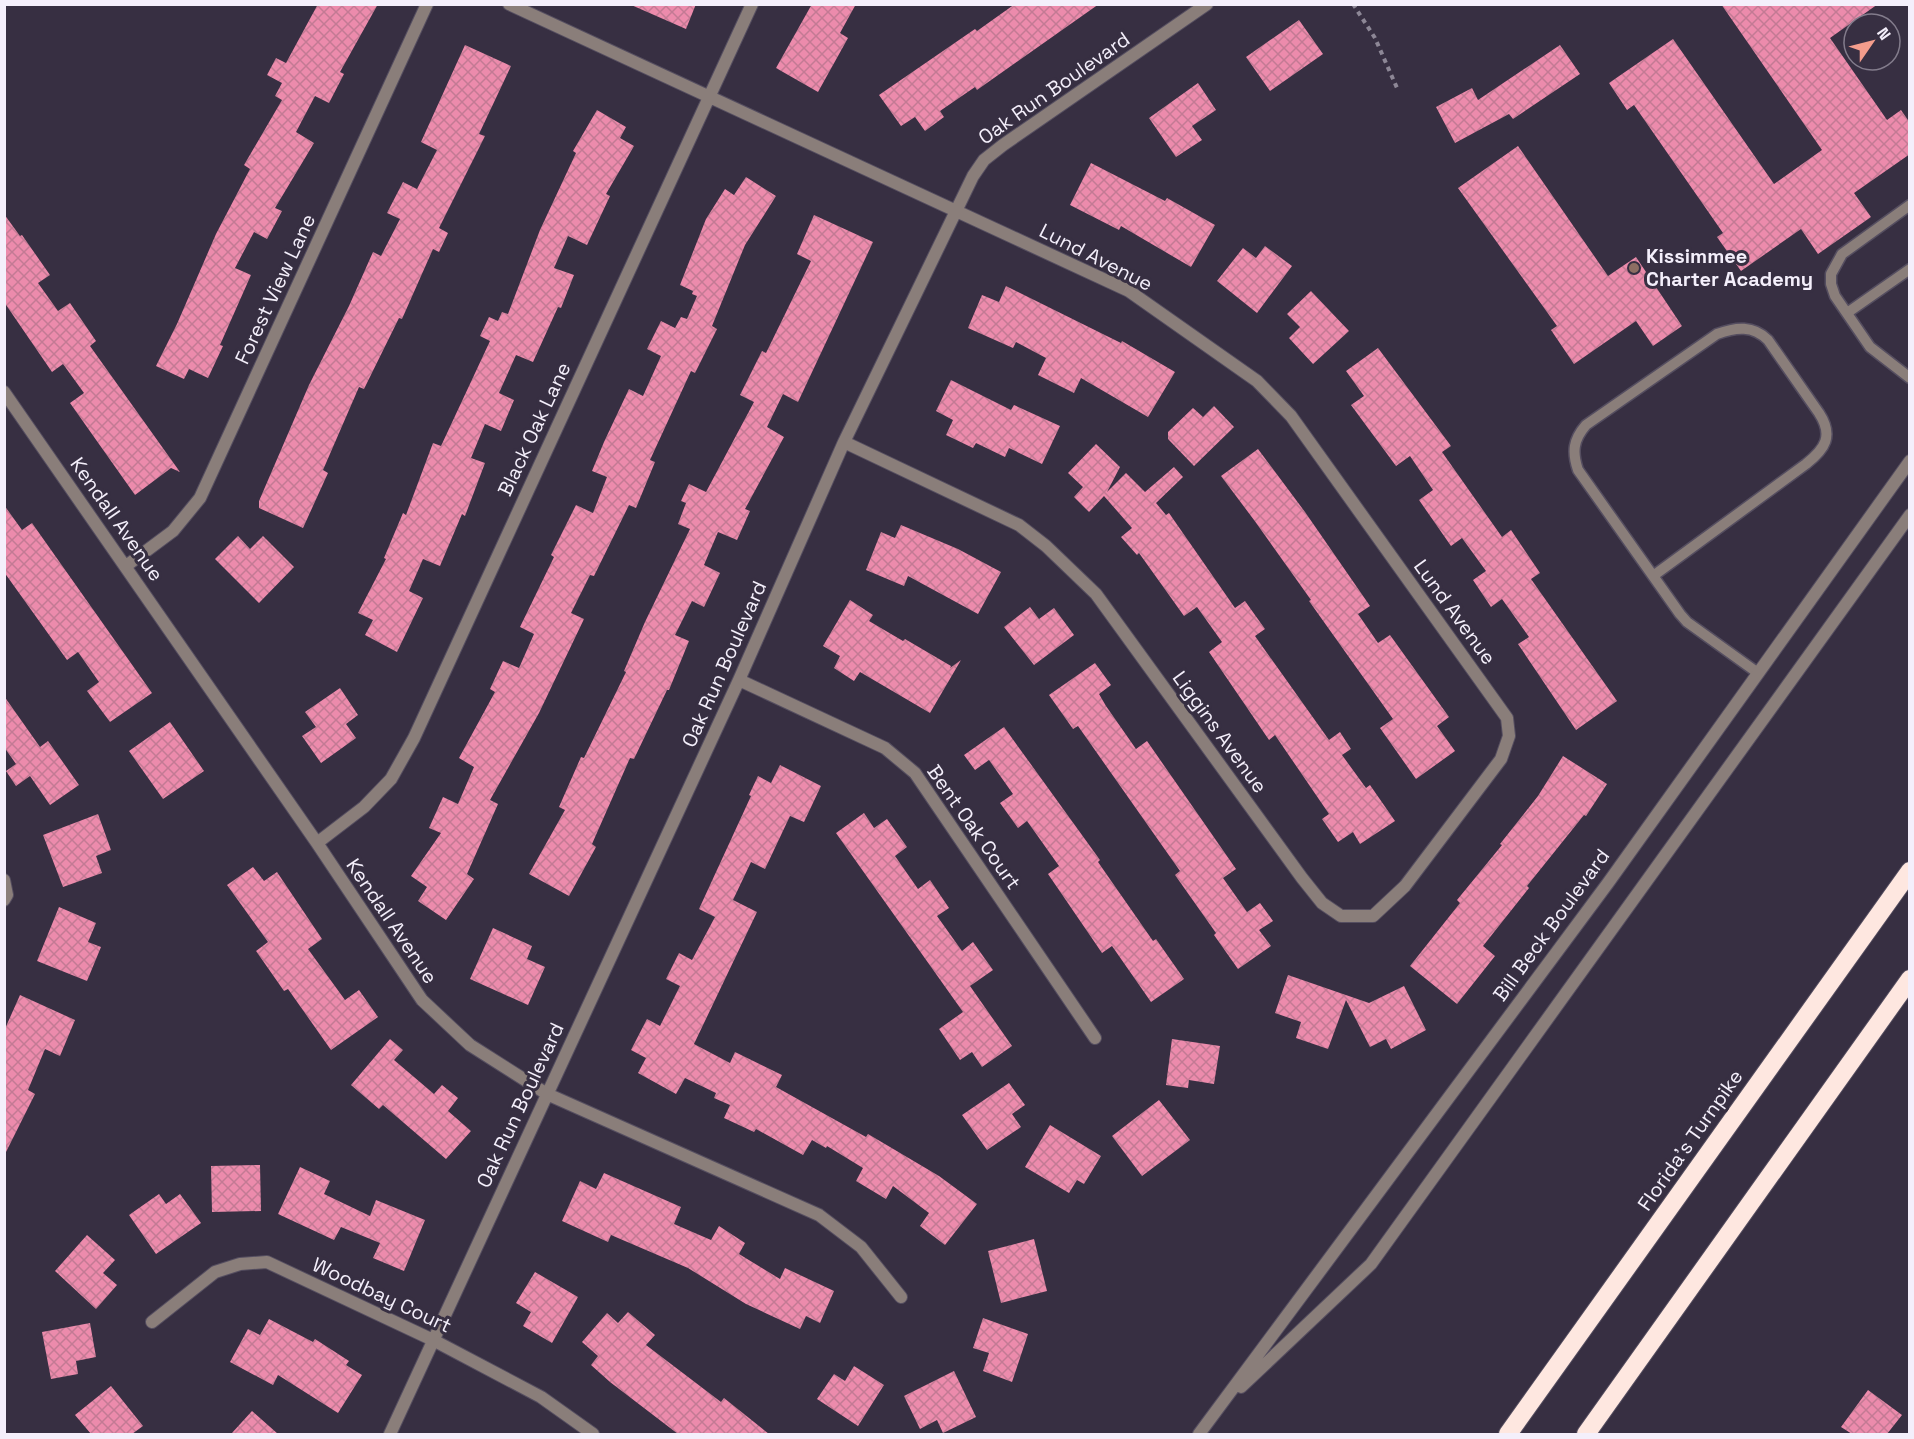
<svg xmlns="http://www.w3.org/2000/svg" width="1914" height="1439" viewBox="0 0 1914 1439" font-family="'Space Grotesk',sans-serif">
<defs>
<pattern id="building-cross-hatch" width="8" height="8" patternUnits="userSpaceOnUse" patternTransform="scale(1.5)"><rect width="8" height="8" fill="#ec8bac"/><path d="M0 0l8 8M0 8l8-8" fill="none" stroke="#c37a94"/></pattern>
</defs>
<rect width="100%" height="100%" fill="#372f42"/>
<path fill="url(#building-cross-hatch)" d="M318 4H378L340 72 344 74 329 103 315 96 296 132 314 143 275 208 282 211 267 239 254 232 235 268 251 275 220 345 223 346 208 378 189 369 184 379 156 366 177 324 216 234 250 169 244 165 282 100 275 96 282 83 267 75 276 58 286 63Z
M629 4H696L686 29Z
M812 4H856L840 33 848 38 818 92 776 68Z
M1015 4H1099L977 90 975 87 940 111 944 117 925 131 915 117 901 126 879 95 975 29 977 31Z
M1721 4H1878L1830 38 1887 120 1901 110 1910 123V154L1854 193 1871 217 1818 254 1801 229 1741 271 1717 237 1723 233 1634 105 1627 110 1609 83 1673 39 1774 184 1822 150Z
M1299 20 1323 54 1270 91 1246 57Z
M465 45 511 66 479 134 485 136 439 228 448 233 439 252 433 249 402 319 399 318 364 389 359 387 323 470 328 473 303 528 259 508V501L309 385 349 306 373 252 381 256 400 219 387 213 403 182 417 189 437 150 421 142Z
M1560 45 1580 74 1513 119 1509 114 1455 143 1436 107 1472 88 1478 100Z
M1198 83 1216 110 1192 126 1202 140 1176 157 1149 118Z
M597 110 626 127 620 138 634 146 606 194 610 196 587 245 568 236 554 268 574 275 561 308 558 307 533 362 516 355 499 393 514 400 501 431 485 424 471 458 485 463 465 516 462 514 440 566 423 559 409 591 423 598 397 652 365 635 373 620 358 613 386 559 384 558 403 513 406 515 433 443 441 446 490 341 480 336 489 317 498 321 502 312 508 314 540 230 576 153 573 151Z
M1518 146 1608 276 1636 257 1682 326 1653 346 1636 321 1574 364 1551 330 1557 326 1458 188Z
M1091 163 1165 201 1167 198 1215 225 1191 267 1121 226 1119 230 1070 205Z
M746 177 776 196 745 245 712 326 717 329 695 373 691 371 650 460 655 462 636 508 629 505 594 576 590 575 571 613 584 619 539 713 490 800 498 804 467 874 474 879 446 920 418 901 427 887 411 876 441 833 429 828 443 797 458 804 474 767 459 758 495 692 490 689 503 661 519 668 534 634 520 627 554 557 551 555 576 505 593 513 607 477 592 471 604 442 629 389 643 396 661 356 647 349 661 321 675 328 681 317 687 319 697 296 692 294 693 291 680 285 706 219 725 189 734 195Z
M4 214 20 236 22 235 50 275 38 283 58 311 70 303 96 341 90 346 180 472 171 468 135 495 70 403 84 393 63 364 52 372 4 302Z
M814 215 873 242 798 402 783 394 767 427 784 437 745 509 750 511 737 540 718 532 704 565 720 573 704 607 692 601 675 635 689 641 669 690H667L634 759 630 758 592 844 596 847 569 896 529 874 565 810 559 807 581 757 584 758 626 672 624 671 645 622 690 529 678 524 686 503 681 501 689 484 706 492 754 402 740 395 762 351 766 353 811 261 797 254Z
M1265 246 1292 266 1257 313 1217 281 1243 248 1256 258Z
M1006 286 1121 343 1122 341 1175 372 1148 417 1081 378 1074 393 1038 375 1046 358 1016 342 1013 348 968 328 982 295 999 302Z
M1311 291 1349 331 1313 364 1289 338 1300 327 1287 314Z
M1378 348 1451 446 1442 452 1502 537 1511 530 1540 573 1531 579 1617 701 1576 730 1518 644 1529 637 1502 599 1491 607 1473 580 1486 571 1462 538 1451 546 1419 500 1433 490 1410 456 1396 466 1351 405 1364 396 1346 371Z
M951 380 1011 410 1014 405 1060 426 1042 464 1009 448 1005 457 976 443 973 448 946 435 953 420 936 411Z
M1214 406 1234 427 1194 466 1168 439V432L1193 408 1203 417Z
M1096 444 1120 467 1107 492 1126 473 1145 492 1174 467 1183 477 1156 503 1166 515 1169 513 1235 608 1245 601 1265 629 1255 636 1329 740 1340 732 1351 749 1342 755 1366 788 1370 785 1395 821 1360 844 1353 832 1338 842 1322 819 1329 814 1275 735 1269 740 1209 652 1222 642 1197 607 1184 616 1139 553 1137 555 1121 537 1132 528 1104 496 1089 512 1074 497 1083 487 1068 473Z
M1258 449 1305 512 1370 606 1358 614 1378 643 1390 635 1449 717 1437 726 1455 751 1416 779 1380 728 1393 719 1309 601 1311 600 1254 520 1221 476Z
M4 505 22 530 32 523 152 693 110 722 87 691 99 682 78 652 67 660 4 572Z
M901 525 958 549 1001 572 978 614 908 576 904 586 866 570 881 532 895 538Z
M238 536 250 549 263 536 294 567 259 603 215 559Z
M850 600 873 615 869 621 903 641 905 639 951 666 950 668 961 660 930 713 860 672 854 681 834 668 840 656 823 646Z
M1030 607 1039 619 1054 608 1074 635 1034 665 1004 627Z
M1095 663 1111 685 1099 694 1106 706 1136 749 1147 741 1236 869 1223 878 1247 912 1260 903 1273 921 1259 930 1271 946 1238 969 1214 935 1216 933 1175 875 1180 871 1078 726 1073 729 1049 695Z
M340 688 358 715 346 724 356 738 321 763 302 736 316 727 305 712Z
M4 696 40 747 48 741 79 785 50 805 30 776 16 786 6 771 16 764 4 747Z
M170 722 204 771 163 799 129 751Z
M1004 727 1100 860 1098 862 1153 941 1156 939 1184 979 1151 1002 1112 946 1102 953 1048 874 1059 866 1027 821 1018 828 1000 803 1013 794 989 760 975 770 964 755Z
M1563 756 1607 784 1586 816 1584 815 1527 886 1529 888 1483 946 1495 956 1457 1004 1410 966 1460 903 1457 900 1502 845 1500 844 1538 796Z
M780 765 821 786 804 822 790 816 765 869 751 862 733 900 757 912 694 1044 730 1063 735 1052 782 1075 776 1087 866 1137 868 1134 939 1176 977 1204 945 1245 920 1226 929 1213 893 1186 886 1199 856 1181 863 1168 827 1146 826 1148 812 1140 803 1155 756 1129 754 1132 724 1118 730 1105 714 1098 716 1093 685 1078 676 1094 638 1073 646 1058 631 1050 647 1019 660 1026 680 986 666 979 679 953 692 960 715 917 699 909 751 796 749 795 758 776 771 783Z
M864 813 874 828 887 819 907 847 895 856 918 889 930 880 949 908 937 916 962 951 973 942 993 970 970 986 1012 1046 982 1067 972 1052 960 1060 939 1029 963 1012 836 833Z
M98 814 111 850 96 856 102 873 63 887 43 835Z
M253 867 264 881 277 872 322 939 308 949 345 1000 359 990 378 1017 331 1050 288 989 284 991 256 951 268 942 227 885Z
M59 907 96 923 88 942 101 947 87 981 37 961Z
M493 928 532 946 527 959 545 967 528 1005 470 979Z
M1288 975 1369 1003 1404 986 1426 1030 1391 1049 1386 1039 1370 1047 1346 1000 1328 1049 1296 1038 1301 1022 1275 1013Z
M20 995 75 1020 60 1056 45 1049 28 1090 35 1094 4 1156V1031Z
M390 1039 403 1050 394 1060 434 1094 442 1085 458 1098 448 1111 471 1131 446 1159 383 1105 379 1109 351 1085Z
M1172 1039 1220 1046 1214 1084 1189 1080 1188 1088 1166 1085Z
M1009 1083 1025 1105 1012 1114 1021 1127 987 1150 962 1115Z
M1159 1100 1190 1140 1142 1176 1112 1136Z
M1050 1125 1101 1156 1084 1184 1077 1180 1069 1193 1025 1167Z
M260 1165 261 1211 212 1212 211 1166Z
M300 1167 330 1181 324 1194 370 1216 376 1200 425 1220 404 1271 373 1258 380 1243 341 1227 334 1240 278 1214Z
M604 1173 681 1207 674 1224 711 1240 719 1226 745 1243 739 1254 780 1279 785 1268 834 1291 820 1323 806 1316 800 1329 746 1304 688 1268 611 1235 608 1242 562 1221 580 1181 596 1189Z
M159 1194 166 1204 180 1194 201 1223 156 1254 129 1215Z
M87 1235 115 1260 103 1273 117 1285 96 1309 55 1271Z
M1034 1239 1047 1291 1001 1303 988 1251Z
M535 1272 578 1297 552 1343 523 1326 531 1312 516 1303Z
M628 1312 655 1335 646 1345 721 1402 724 1398 769 1434H678L610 1382 591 1365 598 1356 582 1342 607 1313 618 1323Z
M983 1318 1028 1334 1012 1382 983 1371 989 1353 973 1348Z
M269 1319 313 1342 315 1339 349 1361 346 1365 362 1375 338 1413 278 1375 273 1385 230 1362 248 1329 260 1335Z
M90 1323 96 1357 76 1361 78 1374 51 1379 42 1332Z
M854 1366 884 1385 858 1426 817 1399 834 1374 845 1381Z
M954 1371 976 1417 943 1433 937 1420 920 1429 904 1396Z
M111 1386 143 1426 132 1434H91L75 1415Z
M1868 1390 1902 1415 1887 1434H1852L1841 1427Z
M252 1411 278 1434H231Z"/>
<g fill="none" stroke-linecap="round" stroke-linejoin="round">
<g stroke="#554e60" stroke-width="13">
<path id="service" d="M1910 205 1842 254 1831 274V284L1835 296 1870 347 1910 378
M1847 313 1910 269
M1653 576 1806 464C1825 449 1834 436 1819 413L1768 340C1753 325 1736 327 1717 334L1586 425C1573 440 1572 452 1578 470L1680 614 1687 622 1758 673"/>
</g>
<g stroke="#554e60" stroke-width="14">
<path id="minor" d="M509 4 1129 291 1257 381 1291 416 1507 718 1509 736 1501 759 1405 886 1373 916H1341L1322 903 1302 878 1096 594 1046 546 1019 525 844 442
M4 392 317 843 422 1000 470 1045 547 1094 819 1215 861 1247 901 1297
M126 566 173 531 200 498 427 4
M739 680 885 748 915 773 1095 1038
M317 843 364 807 391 779 414 738 752 4
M4 880 7 895 4 900
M152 1322 215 1272 240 1264 267 1262 433 1340 541 1397 593 1434
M390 1434 739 680 844 442 973 176 984 160 1003 145 1207 4"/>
</g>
<g stroke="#554e60" stroke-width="14">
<path id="tertiary" d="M1241 1387 1371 1264 1910 515
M1199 1434 1608 883 1910 461"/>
</g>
<g stroke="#554e60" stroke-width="20">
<path id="motorway" d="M1508 1434 1910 871
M1586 1434 1910 979"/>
</g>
<path stroke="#8d8796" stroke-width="4" stroke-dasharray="4.5 4.5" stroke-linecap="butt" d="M1353 4 1375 38 1397 88"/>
<use href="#service" stroke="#8a7e7a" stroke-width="10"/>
<use href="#minor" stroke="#8a7e7a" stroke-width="12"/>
<use href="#tertiary" stroke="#8a7e7a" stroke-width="12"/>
<use href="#motorway" stroke="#fee7e0" stroke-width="18"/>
</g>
<circle fill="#8d6e63" stroke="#372f42" stroke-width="2" cx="1634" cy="268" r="6"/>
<g text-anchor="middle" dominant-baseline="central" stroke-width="6" stroke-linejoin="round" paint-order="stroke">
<g font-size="20" fill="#f4effb" stroke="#372f42">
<text transform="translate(1054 88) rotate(-35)">Oak Run Boulevard</text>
<text transform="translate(1096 257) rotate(27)">Lund Avenue</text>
<text transform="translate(275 289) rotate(-65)">Forest View Lane</text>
<text transform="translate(534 429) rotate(-65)">Black Oak Lane</text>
<text transform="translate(117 519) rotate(55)">Kendall Avenue</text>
<text transform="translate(1455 612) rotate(54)">Lund Avenue</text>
<text transform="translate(724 664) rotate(-66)">Oak Run Boulevard</text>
<text transform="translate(1220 732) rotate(54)">Liggins Avenue</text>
<text transform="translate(974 827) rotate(55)">Bent Oak Court</text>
<text transform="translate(392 921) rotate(56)">Kendall Avenue</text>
<text transform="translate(1551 925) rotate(-54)">Bill Beck Boulevard</text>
<text transform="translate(520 1105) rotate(-65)">Oak Run Boulevard</text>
<text transform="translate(1690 1140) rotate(-55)">Florida's Turnpike</text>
<text transform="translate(382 1295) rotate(25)">Woodbay Court</text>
</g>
<g font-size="20" font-weight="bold" fill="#f4effb" stroke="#372f42" text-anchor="start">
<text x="1646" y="256">Kissimmee<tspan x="1646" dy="23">Charter Academy</tspan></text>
</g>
</g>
<rect width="1914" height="1439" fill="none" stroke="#f4effb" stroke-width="12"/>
<g transform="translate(1872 42) rotate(55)"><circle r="28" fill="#372f42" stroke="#837c8c" stroke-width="1.5"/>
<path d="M0-4.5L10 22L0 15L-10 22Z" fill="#f49d8c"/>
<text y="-9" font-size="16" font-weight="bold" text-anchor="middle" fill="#f4effb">N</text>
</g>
</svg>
